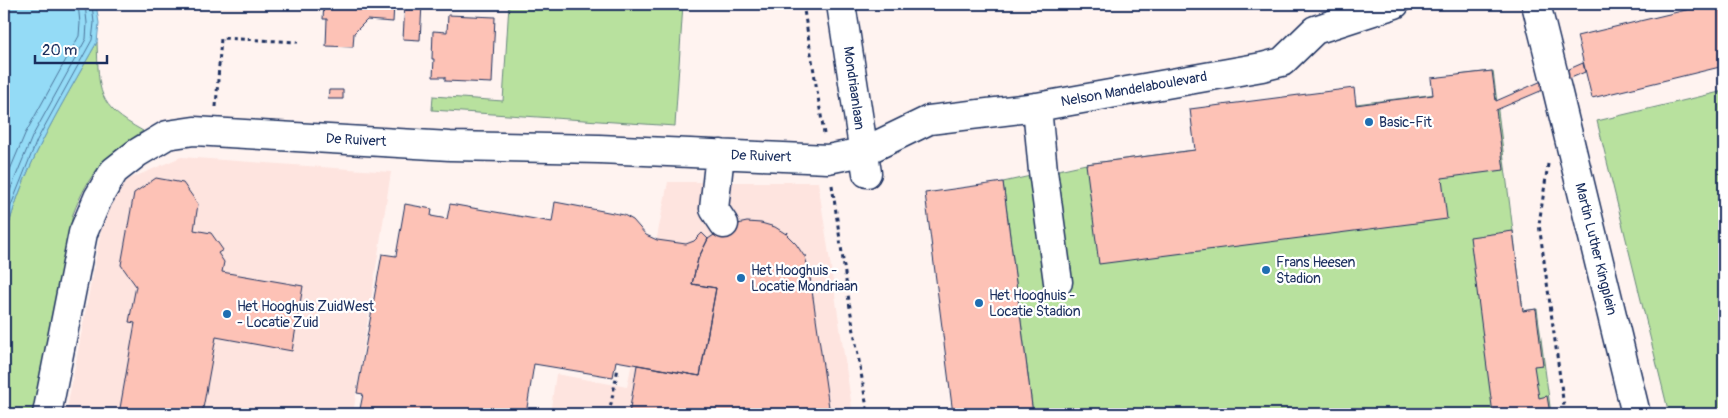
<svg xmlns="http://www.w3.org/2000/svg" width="1728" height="418" viewBox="0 0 1728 418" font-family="Pangolin,sans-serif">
<rect width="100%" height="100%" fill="#fff3f0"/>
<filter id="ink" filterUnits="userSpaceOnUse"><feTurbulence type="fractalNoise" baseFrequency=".02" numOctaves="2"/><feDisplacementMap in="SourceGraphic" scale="10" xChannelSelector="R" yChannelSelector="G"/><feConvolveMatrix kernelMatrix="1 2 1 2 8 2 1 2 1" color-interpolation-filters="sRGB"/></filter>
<g filter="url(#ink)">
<path fill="#fee4df" d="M181 157 391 172 353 414H66L104 214 127 180Z
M668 182H818L853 414H550L556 374 627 387Z"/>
<path fill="#b8e19e" stroke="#6a887e" d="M509 4H683L675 126 432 110 433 96 503 101Z
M97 42C99 92 96 105 143 131 105 156 90 171 73 214L33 414H4V247C16 177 63 103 97 42Z
M1493 71 1523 311 1537 309 1551 414H1033L1003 182 1086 164 1195 150 1356 104 1460 91 1458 75Z
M1724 91V414H1669L1597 121Z"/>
<path fill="#94dbf6" stroke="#6496b9" d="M5 4H96L99 23 97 42C63 103 16 177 4 247Z"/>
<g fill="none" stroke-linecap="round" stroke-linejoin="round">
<path stroke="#4b749b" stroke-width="1" d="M4 184 25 134 79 36 80 23 78 4
M4 205 32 137 86 39 87 23 85 4
M4 223 37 140 92 40 94 23 92 4"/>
</g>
<path fill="#fdc2b6" stroke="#1b2f5e" d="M324 4H394L393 22 367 20 354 33 353 47 326 46 327 19H323Z
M405 4H422L420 40 403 39Z
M1711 4H1724V66L1592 98 1577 36Z
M448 15 495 17 492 83 445 81V77H433L434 59H432L433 31 447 32Z
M1583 63 1585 72 1496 110 1504 170 1442 178 1447 219 1099 264 1086 164 1195 150 1190 109 1354 88 1356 105 1384 101 1433 95 1431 78 1492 71 1496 101Z
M329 90H343V99H328Z
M156 178 183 183 198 204 194 230 211 233 223 250 218 253 224 262 222 272 303 286 292 351 216 337 202 414H119L135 323 129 322 136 286 121 265 134 193Z
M1003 182 1033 414H953L925 193Z
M555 202 624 215 633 220 646 235 657 240 686 244 694 241 702 233 708 239 698 259 692 284 716 288 700 376 616 361 613 377 534 364 526 414H359L363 394 357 393 382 254 396 256 405 204 432 209 431 216 447 219 450 204 552 222Z
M747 222 761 223 775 227 786 234 788 232 787 235 796 244 804 256H807L805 257 809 270 830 414H629L637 365 700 376 716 288 692 284 698 259 708 239 720 231 733 225Z
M1513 231 1523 311 1536 309 1543 365 1534 366 1539 398 1547 396 1550 414H1493L1470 237Z"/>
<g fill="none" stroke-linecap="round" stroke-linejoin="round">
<g stroke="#1b2f5e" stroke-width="31">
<path id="minor" d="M841 4 867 173
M1536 4 1554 76
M1556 85 1636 414
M1037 107 1043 171 1058 282
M720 154 714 209 724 224
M47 414 83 233 98 198 114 171 137 153 167 135 194 131 450 146 599 149 828 159 863 152 929 120 1037 107 1262 67 1282 62 1315 30 1395 4"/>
</g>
<path stroke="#1b2f5e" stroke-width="3" stroke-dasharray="4 4" stroke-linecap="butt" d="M803 4 824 134
M216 107 221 38 298 42
M1548 164 1539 224 1565 414
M832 185 850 308 868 414
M609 414 618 368"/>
<use href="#minor" stroke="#fff" stroke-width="28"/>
</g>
</g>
<g fill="#1f6fb2" stroke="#fff" stroke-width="2">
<circle cx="1369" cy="122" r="5"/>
<circle cx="1266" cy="270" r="5"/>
<circle cx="741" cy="278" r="5"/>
<circle cx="979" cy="303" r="5"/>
<circle cx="227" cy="314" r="5"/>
</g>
<g text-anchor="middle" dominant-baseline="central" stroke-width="4.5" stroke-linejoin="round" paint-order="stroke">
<g font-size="14" fill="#1b2f5e" stroke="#fff">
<text transform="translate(854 88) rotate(82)">Mondriaanlaan</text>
<text transform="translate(1134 89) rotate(-10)">Nelson Mandelaboulevard</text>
<text transform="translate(356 140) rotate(3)">De Ruivert</text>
<text transform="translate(761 156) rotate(2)">De Ruivert</text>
<text transform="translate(1596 249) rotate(76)">Martin Luther Kingplein</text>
</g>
<g font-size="14" fill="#1b2f5e" stroke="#fff" text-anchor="start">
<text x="1379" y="122">Basic-Fit</text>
<text x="1276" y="262">Frans Heesen<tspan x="1276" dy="16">Stadion</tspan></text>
<text x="751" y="270">Het Hooghuis -<tspan x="751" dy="16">Locatie Mondriaan</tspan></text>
<text x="989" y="295">Het Hooghuis -<tspan x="989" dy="16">Locatie Stadion</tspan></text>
<text x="237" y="306">Het Hooghuis ZuidWest<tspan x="237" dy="16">- Locatie Zuid</tspan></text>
</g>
</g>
<rect width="1728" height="418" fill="none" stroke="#fff" stroke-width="20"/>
<rect x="10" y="10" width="1708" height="398" fill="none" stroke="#1b2f5e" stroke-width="2" filter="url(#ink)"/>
<path d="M35 55v8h72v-8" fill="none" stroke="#1b2f5e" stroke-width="2.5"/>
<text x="42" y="55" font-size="15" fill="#1b2f5e" stroke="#ffffff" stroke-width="4" paint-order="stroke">20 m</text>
</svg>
